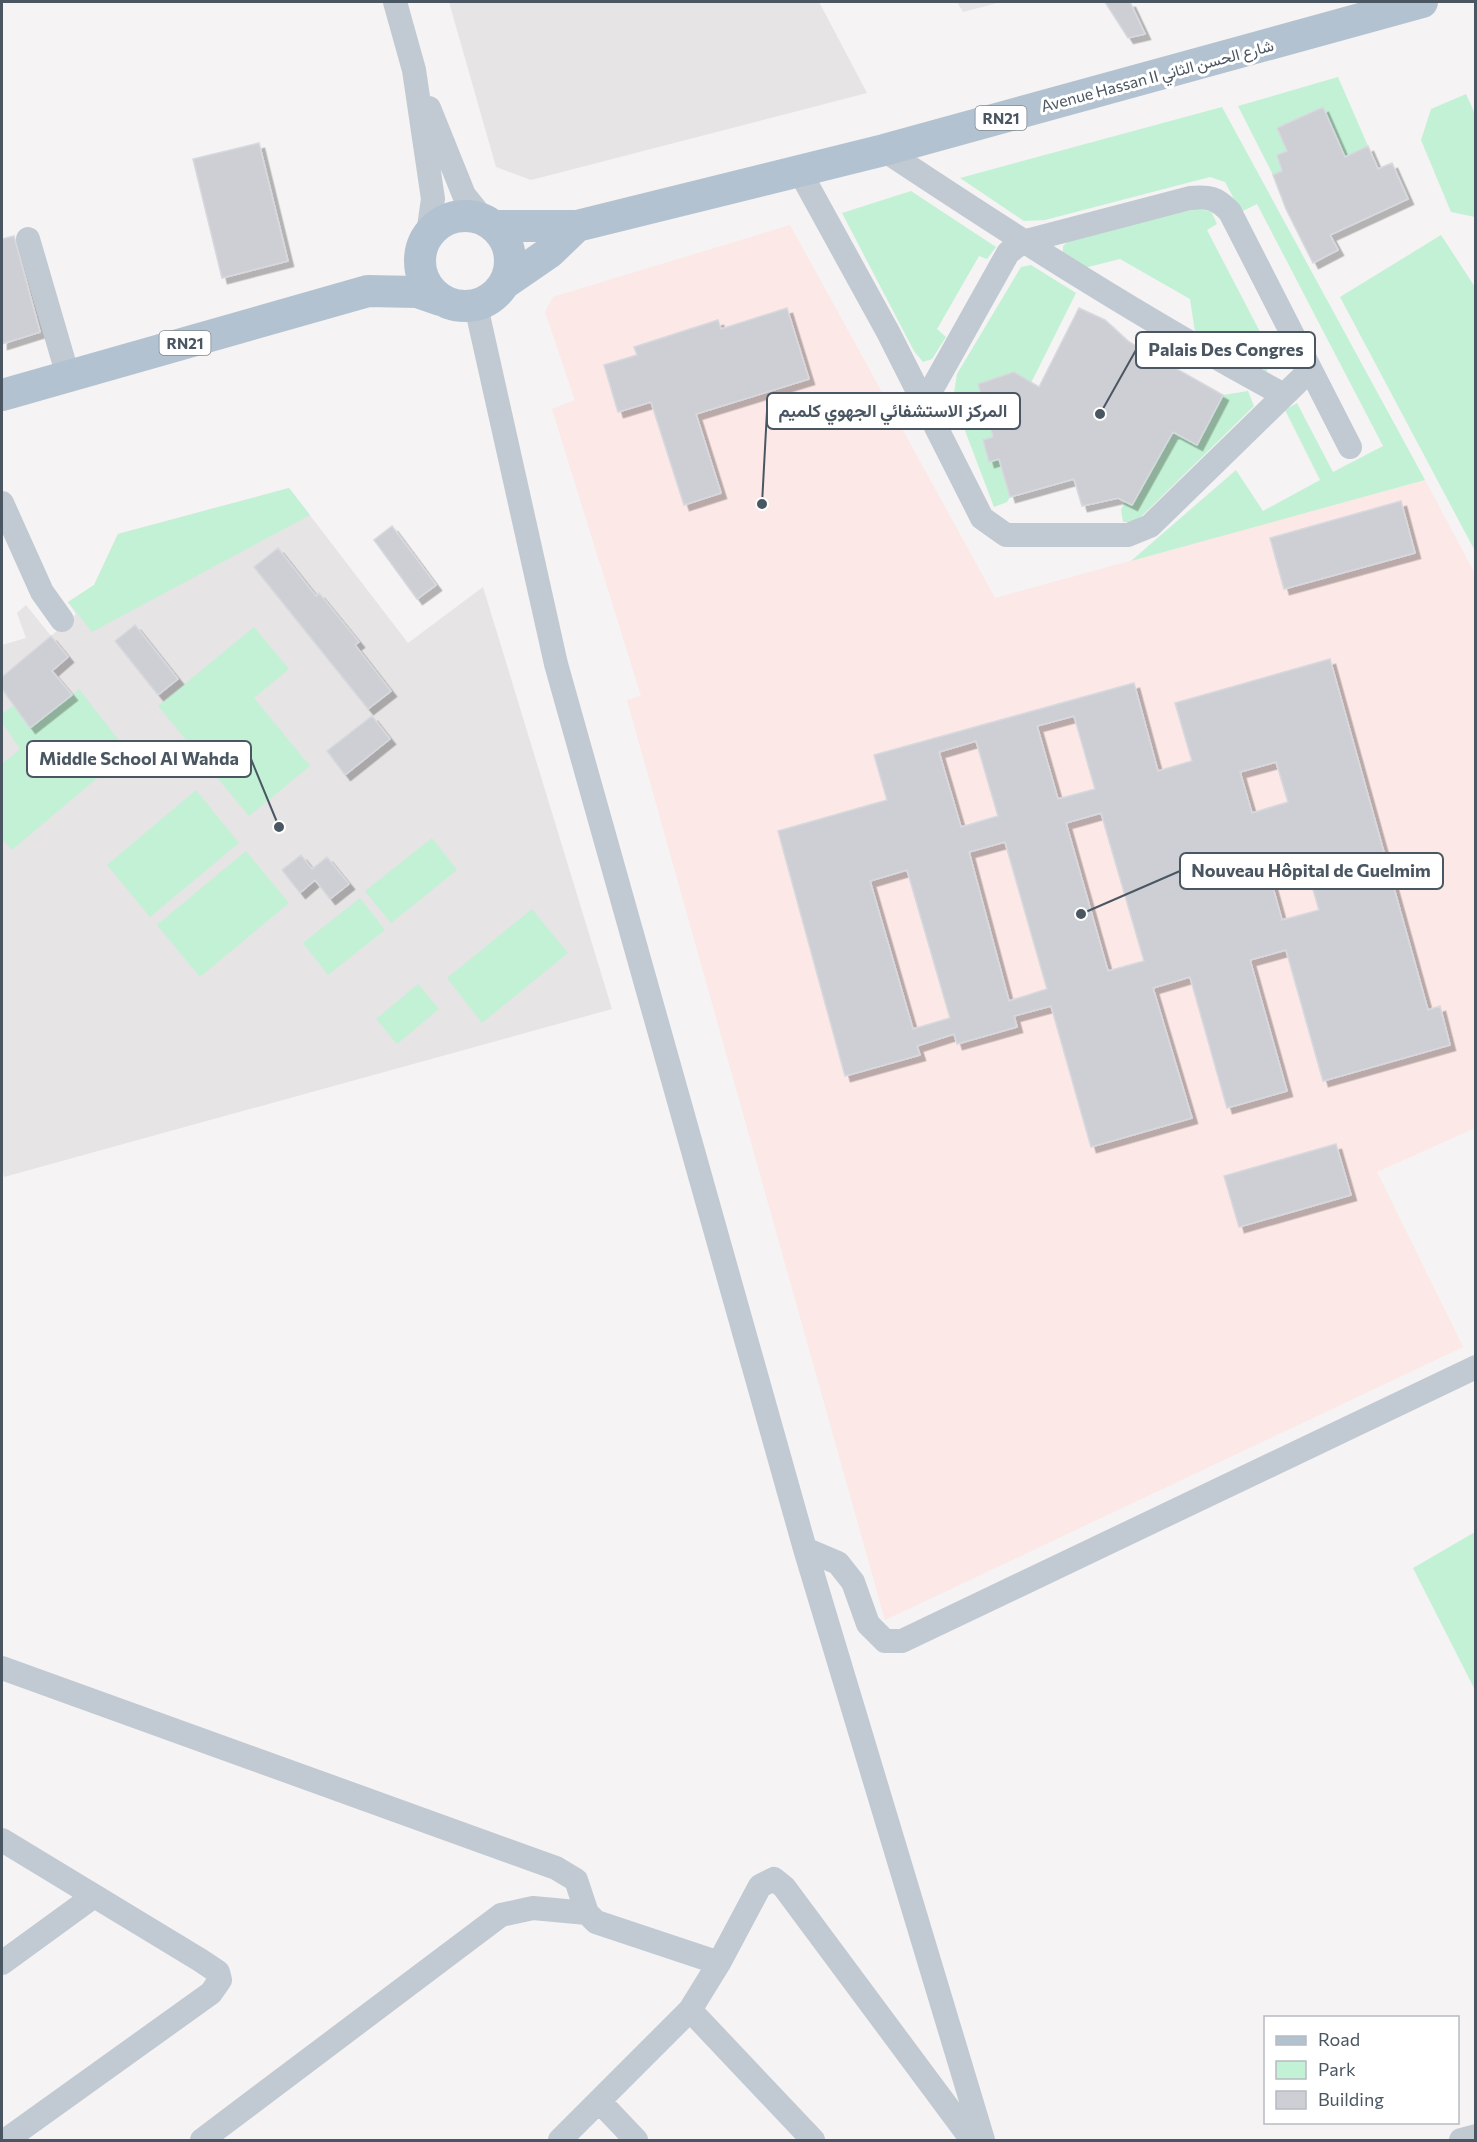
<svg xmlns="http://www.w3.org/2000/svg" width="1477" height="2142" viewBox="0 0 1477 2142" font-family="Commissioner,Vazirmatn,sans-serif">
<defs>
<filter id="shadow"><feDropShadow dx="5.5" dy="5.5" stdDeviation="0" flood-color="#0004"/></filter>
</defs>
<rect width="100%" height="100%" fill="#f5f3f3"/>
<path fill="#e6e4e5" d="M449 2H819L867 93 531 180 496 167Z
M957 2H1001L963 12Z
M289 488 408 643 483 587 612 1009 4 1177 2 1167V645L26 638 17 613 26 605 51 636 76 614 68 602 94 585 118 534Z"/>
<path fill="#fce8e6" d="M790 225 995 598 1425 480 1475 574V1128L1377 1172 1463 1347 885 1620 627 700 641 696 552 409 575 400 545 312 553 297Z"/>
<path fill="#c3f1d5" d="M1338 77 1368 146 1338 160 1339 142 1323 107 1277 128 1287 151 1277 155 1282 171 1273 175 1238 106Z
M1466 94 1475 114V217L1451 212 1421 140 1431 109Z
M1222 107 1425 480 1131 561 1236 470 1263 511 1320 480 1285 410 1297 403 1333 472 1383 446 1257 204 1241 212 1225 182 1210 177 1045 220 1024 221 960 178Z
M911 191 996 247 987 259 979 256 937 329 946 337 932 359 923 362 914 351 842 213Z
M1195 209 1211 211 1217 224 1207 230 1273 357 1265 375 1196 338 1190 299 1120 259 1080 269 1063 254V246L1068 241Z
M1441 235 1475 287V551L1340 297Z
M1031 265 1076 293 1031 383 978 384 993 437 983 440 989 462 999 459 1010 497 1007 502 994 507 953 399 957 374 1021 267Z
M1248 391 1254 406 1143 515 1133 522H1123L1121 510 1125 501 1173 432 1223 395Z
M289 488 310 515 92 632 68 602 94 585 118 534Z
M254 627 289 669 254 698 310 766 249 816 158 706Z
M79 689 128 752 12 850 2 839V764L20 749 2 722V714L14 705 72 695Z
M196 790 239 843 150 917 107 865Z
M432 838 457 870 391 923 365 891Z
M246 851 289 903 200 977 157 925Z
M360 898 385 930 328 975 303 943Z
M532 909 568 953 482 1023 447 978Z
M418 984 439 1009 397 1044 376 1019Z
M1475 1532V1690L1413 1568Z"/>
<path fill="#cdcfd5" stroke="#d7d9de" stroke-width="1.5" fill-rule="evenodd" filter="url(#shadow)" d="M1105 2H1130L1145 34 1128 38Z
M1323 107 1345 157 1368 146 1378 169 1392 163 1408 199 1330 235 1338 250 1313 263 1286 209 1273 175 1282 171 1277 155 1287 151 1277 128Z
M259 143 288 261 222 278 193 159Z
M14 236 40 332 2 344V239Z
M787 308 809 379 696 414 721 493 684 505 651 402 618 412 604 365 637 355 634 347 718 320 721 329Z
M1079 308 1105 320 1129 342 1223 395 1197 445 1173 432 1132 505 1118 498 1082 506 1074 479 1010 497 999 459 989 462 983 440 993 437 978 384 1014 372 1039 387Z
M1401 501 1415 553 1284 589 1270 538Z
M392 526 436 585 417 599 374 540Z
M278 548 316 596 319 593 359 642 355 645 391 691 368 709 254 567Z
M135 625 178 679 158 695 115 641Z
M51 636 68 657 52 671 72 695 30 728 2 689V677Z
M1330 659 1428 1010 1440 1006 1450 1045 1323 1081 1286 950 1250 960 1287 1091 1227 1108 1190 977 1153 988 1192 1118 1091 1147 1051 1006 1014 1016 1017 1027 957 1044 954 1034 917 1046 920 1055 845 1076 778 831 887 800 874 755 1134 683 1158 771 1192 761 1175 703ZM1074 716 1095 789 1058 799 1037 726ZM976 741 998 816 961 827 939 752ZM1276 762 1288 802 1252 813 1240 772ZM1101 813 1144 961 1108 971 1066 823ZM1005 842 1047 989 1009 1001 969 852ZM1306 866 1319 910 1282 920 1270 877ZM907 870 950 1018 913 1029 870 881Z
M372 716 390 739 345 775 327 751Z
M301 855 312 869 327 857 349 884 330 899 315 880 300 893 282 870Z
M1336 1144 1351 1195 1239 1227 1224 1176Z"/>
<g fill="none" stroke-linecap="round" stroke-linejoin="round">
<path stroke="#c1cad2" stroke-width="24" d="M395 2 414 70 433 199 428 234
M429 108 464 195 484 220
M884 150C1015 237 1146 321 1284 395
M800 172 888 332 982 518 1006 535H1128L1150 526 1310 370
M28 239 68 376
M476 306 556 664 805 1549 983 2140
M924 403 1008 253 1022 242 1190 198C1209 196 1217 198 1230 212L1350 447
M2 503 42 592 62 620
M805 1549 838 1563 853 1582 868 1624 885 1641H902L1476 1367
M2 1668 556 1868 576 1880 587 1913 596 1922 719 1963 760 1886 774 1879 784 1887 972 2140
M2 1840 200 1960 218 1972 220 1980 211 1993 6 2140
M2 1963 94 1896
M719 1963 690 2010 813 2140
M599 2101 636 2140
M202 2140 501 1915 533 1908 587 1913
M560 2140 690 2010
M1461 2140 1476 2136"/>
<path stroke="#b3c2d1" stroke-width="32" d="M420 261a45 45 0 1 1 90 0a45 45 0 1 1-90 0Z
M493 226H577L884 150 1422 2
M505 283 550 252 577 226
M2 395 368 291 417 292 440 300"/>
</g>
<g text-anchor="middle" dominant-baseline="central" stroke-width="6" stroke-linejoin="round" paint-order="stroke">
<g fill="#fff" stroke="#808990" stroke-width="1.5">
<rect x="975.5" y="106" width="51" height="24" rx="4.5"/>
<rect x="159.5" y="331" width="51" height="24" rx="4.5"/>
</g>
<g font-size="15" font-weight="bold" fill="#4a5661">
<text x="1001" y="118">RN21</text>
<text x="185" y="343">RN21</text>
</g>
<g font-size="16" fill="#4a5661" stroke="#fff">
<text transform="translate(1157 75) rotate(-15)">Avenue Hassan II شارع الحسن الثاني</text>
</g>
</g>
<path fill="none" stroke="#4a5661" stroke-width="2" d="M1100 414L1136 350M762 504L767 411M279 827L251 759M1081 914L1180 871"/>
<g fill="#4a5661" stroke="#fff" stroke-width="2">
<circle cx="1100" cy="414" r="6"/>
<circle cx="762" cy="504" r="6"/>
<circle cx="279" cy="827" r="6"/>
<circle cx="1081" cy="914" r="6"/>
</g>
<g fill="#fff" stroke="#4a5661" stroke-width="2">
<rect x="1136" y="332" width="179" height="36" rx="6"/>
<rect x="767" y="393" width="253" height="36" rx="6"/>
<rect x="27" y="741" width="224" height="36" rx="6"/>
<rect x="1180" y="853" width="263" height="36" rx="6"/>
</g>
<g font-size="18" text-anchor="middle" font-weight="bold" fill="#4a5661">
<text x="1226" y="356">Palais Des Congres</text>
<text x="893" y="417">المركز الاستشفائي الجهوي كلميم</text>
<text x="139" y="765">Middle School Al Wahda</text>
<text x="1311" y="877">Nouveau Hôpital de Guelmim</text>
</g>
<rect width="1477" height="2142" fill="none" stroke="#4a5661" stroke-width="6"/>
<rect x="1264" y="2016" width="195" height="108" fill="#ffffff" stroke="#b7bbc0" stroke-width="1.5"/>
<rect x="1276" y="2036" width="30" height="9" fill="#b3c2d1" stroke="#b7bbc0" stroke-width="1.5"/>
<text x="1318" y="2046" font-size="18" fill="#4a5661">Road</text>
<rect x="1276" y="2061" width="30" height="18" fill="#c3f1d5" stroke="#b7bbc0" stroke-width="1.5"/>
<text x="1318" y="2076" font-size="18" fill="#4a5661">Park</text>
<rect x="1276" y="2091" width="30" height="18" fill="#cdcfd5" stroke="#b7bbc0" stroke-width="1.5"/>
<text x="1318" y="2106" font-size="18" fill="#4a5661">Building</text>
</svg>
